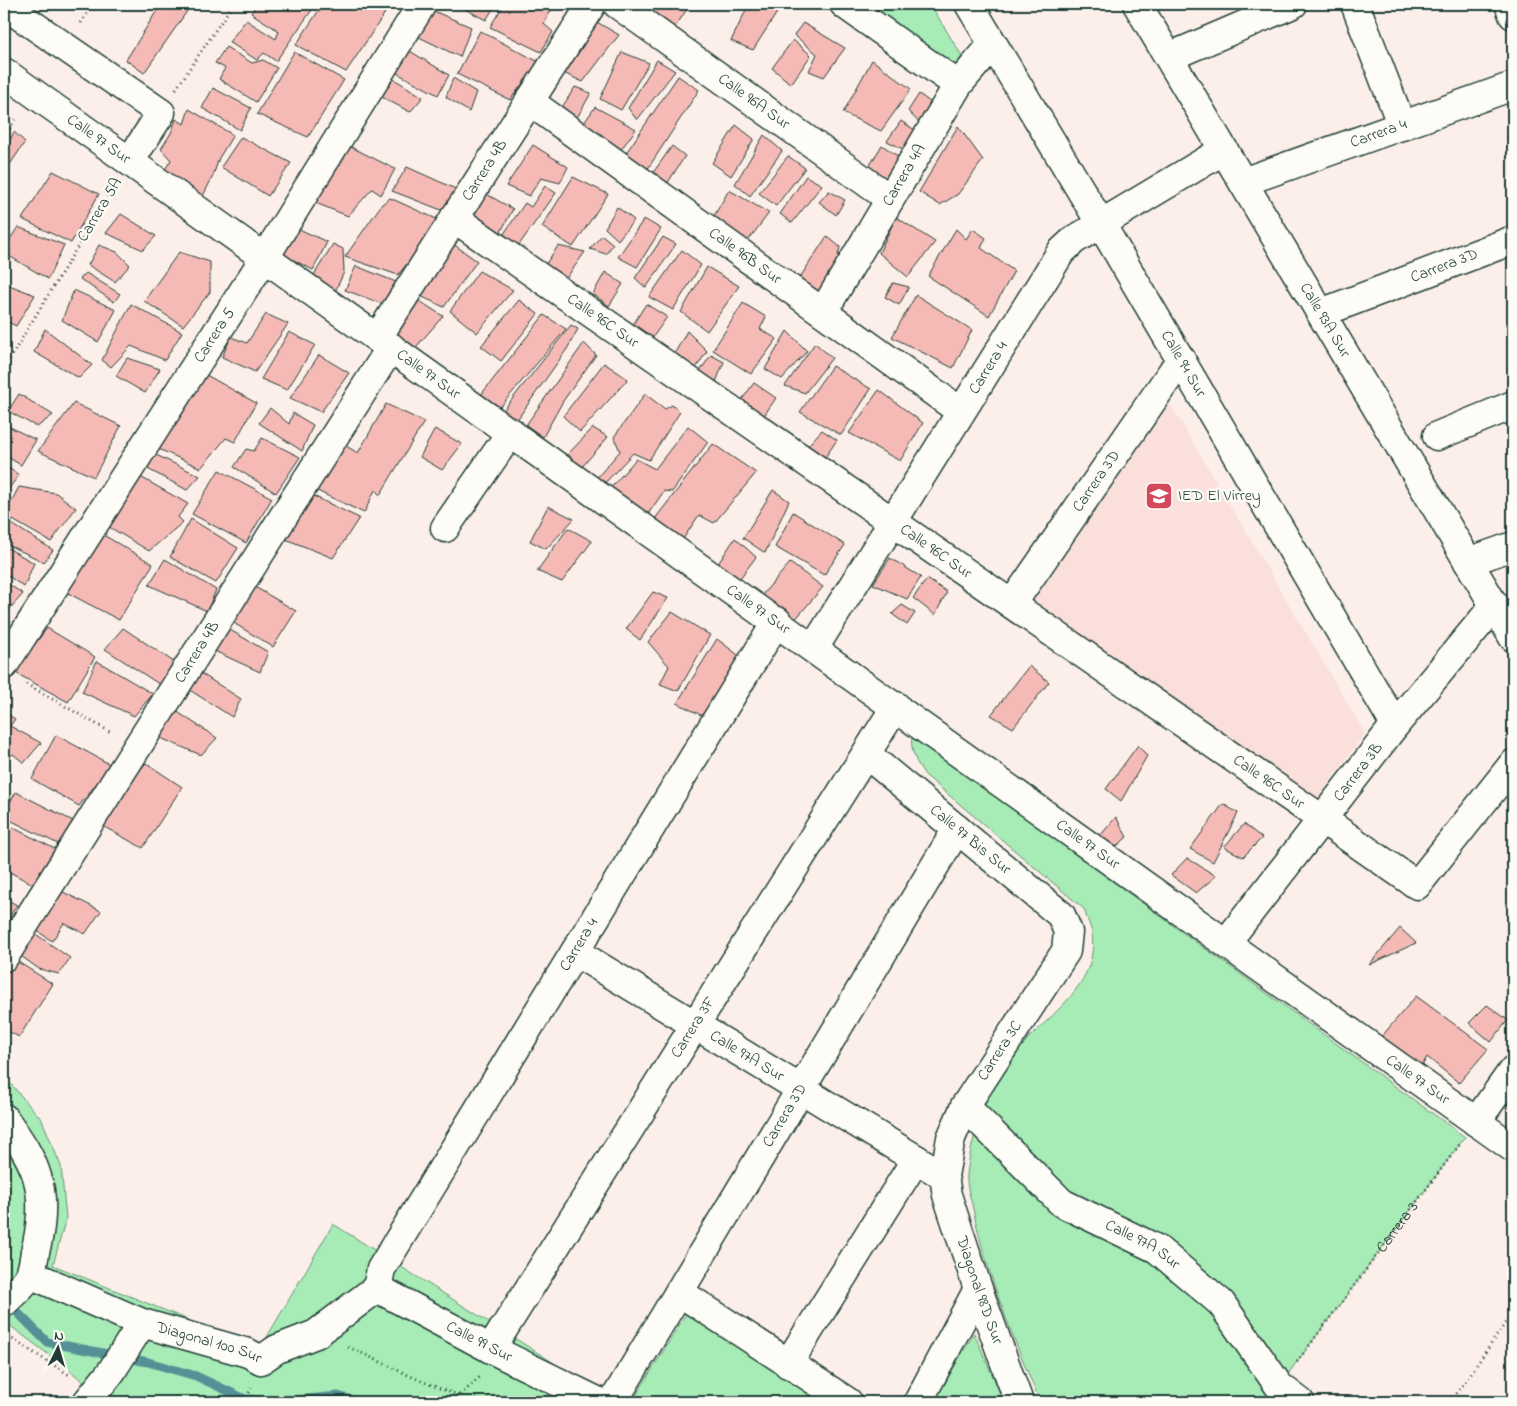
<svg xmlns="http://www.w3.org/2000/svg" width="1517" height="1406" viewBox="0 0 1517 1406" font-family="'Indie Flower',sans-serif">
<rect width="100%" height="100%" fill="#fcefea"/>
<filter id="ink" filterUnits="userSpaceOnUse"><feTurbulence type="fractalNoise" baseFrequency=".02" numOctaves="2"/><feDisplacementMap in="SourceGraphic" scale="10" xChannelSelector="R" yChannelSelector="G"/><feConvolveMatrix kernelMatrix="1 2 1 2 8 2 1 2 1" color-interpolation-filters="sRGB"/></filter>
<g filter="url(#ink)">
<path fill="#fadfda" d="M1162 390 1365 733 1313 806 1027 601Z"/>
<path fill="#a7ebb6" stroke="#639475" d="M862 4H930L962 56 954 69Z
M912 736 1465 1137 1267 1402H1040C1014 1339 987 1276 973 1209 971 1199 966 1186 967 1175 970 1143 985 1095 1003 1068 1031 1024 1100 994 1092 934 1091 926 1086 917 1084 909L925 775C916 762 910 752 912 736Z
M4 1076 42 1120 61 1166 66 1218 53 1265 260 1349 333 1224 616 1402H111L4 1321Z
M686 1314 832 1402H632Z
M974 1333 1004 1402H934Z"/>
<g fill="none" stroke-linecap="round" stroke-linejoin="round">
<path stroke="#559096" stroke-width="9" d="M8 1303 47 1342 148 1362 196 1376 245 1399 287 1401 338 1396 359 1402"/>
</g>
<path fill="#f6bab6" stroke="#1f3d34" d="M161 4H192L144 73 126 60Z
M257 4H316L276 61 264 53 257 60 229 42 246 20 276 39 279 31 251 13Z
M323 4H366L385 13 346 72 296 45Z
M455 4H496L486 20Z
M504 4H554L544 24 553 32 541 52 490 27Z
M655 4H682L689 6 672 32 649 19Z
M749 4H765L778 11 753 50 731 41Z
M431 10 471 27 460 57 419 37Z
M595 21 619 35 583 82 557 70Z
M803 23 845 48 824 77 809 71 817 54 794 35Z
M480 31 539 62 510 100 457 74Z
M793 40 811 55 791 84 772 68Z
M226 47 252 63 263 60 277 68 256 102 219 79 225 68 215 63Z
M405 48 449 75 438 95 395 72Z
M294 52 344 80 308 137 257 114Z
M622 52 649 63 621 110 600 99Z
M657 60 675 71 637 120 628 108Z
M872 60 911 89 881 131 843 113Z
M389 76 423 97 410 112 376 94Z
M678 76 699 90 645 173 622 159Z
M453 78 476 92 469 112 446 97Z
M575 87 591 93 574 123 559 112Z
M213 88 251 108 240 130 202 108Z
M919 94 934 105 923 127 908 111Z
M595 107 636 129 617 155 580 129Z
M189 109 233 135 219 158 213 176 201 200 164 171 171 160 161 149 171 133 176 119 184 124Z
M901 121 921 134 911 153 887 141Z
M736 125 754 139 731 176 712 163Z
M958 126 983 160 958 194 940 205 919 192Z
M14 132 25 142 7 169 4 166V151Z
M764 135 782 151 750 196 735 184Z
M241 137 291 163 268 196 221 167Z
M347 145 395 169 381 195 372 189 348 216 313 202Z
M533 145 568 167 560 183 541 178 529 196 506 186Z
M882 145 906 162 889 183 867 170Z
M672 146 685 156 665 187 650 177Z
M788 156 805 168 776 206 759 193Z
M407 167 458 190 444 211 392 191Z
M53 171 99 194 71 243 22 219Z
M806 176 822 185 792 223 780 214Z
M573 177 608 194 573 247 542 227Z
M545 186 556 193 516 249 501 238 525 203 531 207Z
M729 190 769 213 744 246 711 221Z
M481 191 513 209 497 239 462 217Z
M829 191 845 200 836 215 819 202Z
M390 198 441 221 398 275 345 257 382 204Z
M617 207 634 220 618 240 605 228Z
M121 214 156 236 143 250 106 233Z
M896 217 935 242 908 277 879 253Z
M644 219 661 229 637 267 618 257Z
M18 227 64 245 48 279 4 253V248Z
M297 228 327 242 313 270 282 254Z
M956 229 966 239 973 229 986 238 981 248 1014 271 989 316 928 276Z
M602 235 613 244 606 254 590 249Z
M827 236 840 247 838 255 846 259 824 295 799 279Z
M663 237 676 244 646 288 635 278Z
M449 241 477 261 444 307 414 293Z
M333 244 343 249 344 272 332 298 309 283Z
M99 245 117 252 130 265 115 282 88 265Z
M558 246 585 252 562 284 541 271Z
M682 250 701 265 673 310 649 297Z
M179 252 210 262V292L183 326 144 301Z
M356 266 396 282 385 305 345 290Z
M707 267 739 286 707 331 681 312Z
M479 271 513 290 477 333 450 311Z
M605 272 623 284 609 306 593 294Z
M86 273 120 294 114 302 80 279Z
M4 283 35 295 16 326 4 320Z
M893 283 909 287 899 305 885 297Z
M74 290 116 310 98 342 62 320Z
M916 295 972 330 953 368 892 337Z
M413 297 443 316 411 353 388 335Z
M519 300 538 314 501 361 481 346Z
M743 303 766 317 760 329 777 339 751 374 713 350Z
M131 304 182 332 165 360 131 346 111 367 102 360Z
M646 304 667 317 648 344 628 332Z
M266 314 288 324 255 372 222 357 231 337 247 343Z
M544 315 566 329 500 407 480 396Z
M571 325 578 329 567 349 514 424 501 413Z
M45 329 92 365 79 378 34 352Z
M687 331 707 351 693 373 671 360Z
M787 331 807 351 782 379 765 369Z
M289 332 315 345 287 390 261 379Z
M584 343 596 355 563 401 543 437 526 425Z
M815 343 832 358 805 393 785 386Z
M319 355 349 373 321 412 290 398Z
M711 355 724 362 711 394 694 380Z
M127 358 160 369 145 393 116 376Z
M604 363 628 379 580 432 563 416Z
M832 366 871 389 841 435 800 412Z
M201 372 256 403 235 442 226 438 201 468 154 447Z
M754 383 776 398 759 423 735 409Z
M879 390 923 423 900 461 849 433Z
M19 394 53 415 37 427 8 411Z
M645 394 665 409 672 405 680 412 649 460 633 453 602 486 595 480 620 451 614 437Z
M74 403 121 426 94 477 38 451Z
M386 404 424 422 380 495 375 490 364 513 311 488 341 443 358 453Z
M270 408 289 424 293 413 313 425 302 451 259 423Z
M4 424 36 440 21 465 4 455Z
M688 426 708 442 672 492 664 491 646 517 608 491 636 459 655 469Z
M593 428 608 437 580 469 568 454Z
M435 429 462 444 442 470 420 457Z
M822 430 837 440 819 466 800 454Z
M262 438 300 457 276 493 234 467 246 449 254 451Z
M713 444 756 473 714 523 699 515 683 539 654 520Z
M152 453 200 476 187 490 144 467Z
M4 465 19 475 4 495Z
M219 470 272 498 246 543 192 514Z
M137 475 188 504 178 517 183 522 149 551 106 525Z
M19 487 56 493 76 508 51 542 4 515Z
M773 490 789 501 765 553 743 538Z
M305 492 359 518 333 558 278 536Z
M548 506 574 519 546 549 530 541Z
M793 512 845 545 824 575 775 547Z
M4 519 53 550 44 562 4 543Z
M191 519 238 548 216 583 170 557Z
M568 528 592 541 562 582 537 571Z
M100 533 153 564 119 620 64 591Z
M735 538 756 557 737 582 716 567Z
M4 546 34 563 24 587 4 573Z
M890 558 921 577 907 599 873 584Z
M165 559 216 590 207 611 149 585Z
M790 563 823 587 793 622 761 596Z
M927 579 947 592 935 615 913 598Z
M4 581 23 594 4 615Z
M248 583 296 611 273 647 227 619Z
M653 592 668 598 640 640 626 629Z
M902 605 915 613 907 625 892 614Z
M672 612 710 635 678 691 660 684 669 666 648 642Z
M223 626 268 652 260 672 208 648Z
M47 628 95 657 68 702 14 672Z
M123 628 177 664 162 686 105 649Z
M717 639 742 658 703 716 677 703Z
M97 661 153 694 134 716 82 692Z
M1029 666 1049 682 1013 728 991 715Z
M194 669 241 699 232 717 185 687Z
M176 711 217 738 201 755 158 737Z
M4 712 15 719 10 726 41 743 24 763 13 754 4 761Z
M56 735 111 765 79 806 32 779Z
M1138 745 1147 756 1121 801 1106 789Z
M146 763 182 787 143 848 95 822 131 768 139 771Z
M16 792 75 822 60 845 4 817V812Z
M1223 804 1238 813 1213 862 1190 849Z
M1116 817 1127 837 1108 854 1095 842Z
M4 823 57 850 34 885 4 869Z
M1244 824 1262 838 1243 857 1224 847Z
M1187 858 1216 876 1196 893 1171 875Z
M55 888 101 911 85 934 64 923 52 941 30 926Z
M4 898 17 905 4 925Z
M1400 928 1416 943 1369 965Z
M30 930 70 958 59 974 39 969 14 951Z
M10 957 53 984 19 1037 4 1029V967Z
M1416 996 1488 1049 1459 1083 1427 1057 1418 1073 1377 1042Z
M1487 1005 1508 1020 1491 1042 1469 1023Z
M4 1040 10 1044 4 1061Z"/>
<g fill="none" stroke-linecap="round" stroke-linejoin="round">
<g stroke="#1f3d34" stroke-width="31">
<g id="minor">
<path id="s2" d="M617 4 890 199"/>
<path d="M844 4 958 85"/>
<path id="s3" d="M969 4 1101 224 1395 725"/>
<path id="s4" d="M1137 4 1513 637"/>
<path d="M1355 4 1402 126"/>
<path d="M1509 4 1513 15"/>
<path d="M4 5 161 113 130 161"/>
<path d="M1169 57 1293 4"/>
<path id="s5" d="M4 72 1513 1148"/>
<path id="s6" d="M529 101 960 411"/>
<path id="s7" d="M1243 182 1513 86"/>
<path id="s8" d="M454 218 1417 885 1513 764"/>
<path id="s9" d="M823 312 958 85 993 44"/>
<path id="s10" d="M1321 313 1513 240"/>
<path id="s11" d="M378 337 592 4"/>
<path d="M1437 436 1513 405"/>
<path d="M445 528 511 432"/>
<path d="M1468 562 1513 546"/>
<path id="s12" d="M1012 604 1181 359"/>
<path id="s13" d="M814 648 1061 252 1074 240 1224 150"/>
<path id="s14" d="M4 665 265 257 422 4"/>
<path id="s15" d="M866 754 1061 915 1068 932 1066 951 965 1106 951 1138 944 1176 947 1195 978 1289 1019 1402"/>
<path id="s16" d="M1226 943 1395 725 1495 605"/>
<path id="s17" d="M575 952 944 1176"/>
<path id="s18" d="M4 957 391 347"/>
<path id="s19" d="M965 1106 1062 1203 1157 1249 1221 1303 1279 1386 1300 1402"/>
<path d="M4 1118C36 1162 49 1188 37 1244 34 1253 34 1265 30 1274 25 1285 12 1294 4 1303"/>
<path d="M1476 1122 1513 1070"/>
<path id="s20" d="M30 1274 142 1323 248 1353 261 1360 277 1349 316 1334 377 1288"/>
<path d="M679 1292 848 1402"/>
<path id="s21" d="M491 1349 896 706"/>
<path d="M788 1364 916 1159"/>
<path d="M87 1402 111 1372 142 1323"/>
<path id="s22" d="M599 1402 491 1349 377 1288 381 1269 777 621"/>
<path id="s23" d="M613 1402 957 829"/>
<path d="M918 1402 978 1289"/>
</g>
</g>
<g stroke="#1f3d34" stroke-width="3" stroke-dasharray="1 4" stroke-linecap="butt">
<path d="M81 23 93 4"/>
<path d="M176 89 233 4"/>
<path d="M4 137 17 117"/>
<path d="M4 368 115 185"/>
<path d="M26 684 112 733"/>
<path d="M4 1334 71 1376"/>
<path d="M348 1347C385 1363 420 1383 459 1395"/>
<path id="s1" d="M1297 1362 1460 1144"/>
<path d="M245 1402 252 1386"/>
<path d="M453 1402 482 1375"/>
<path d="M1451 1402 1513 1312"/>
</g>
<use href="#minor" stroke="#fdfcf7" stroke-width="28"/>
</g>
</g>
<defs>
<g id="school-square" transform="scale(1.4375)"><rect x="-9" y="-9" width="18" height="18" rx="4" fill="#d1495b" stroke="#fdfcf7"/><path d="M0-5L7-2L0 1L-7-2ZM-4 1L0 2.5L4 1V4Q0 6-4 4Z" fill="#fff"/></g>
</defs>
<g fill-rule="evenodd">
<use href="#school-square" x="1159" y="496"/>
</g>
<g text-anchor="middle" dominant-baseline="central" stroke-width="4.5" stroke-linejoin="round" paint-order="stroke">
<g font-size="16" fill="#1f3d34" stroke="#fdfcf7">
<text stroke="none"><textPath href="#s2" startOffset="168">Calle 96A Sur</textPath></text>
<text stroke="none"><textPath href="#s7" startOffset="144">Carrera 4</textPath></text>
<text stroke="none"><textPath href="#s5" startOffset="116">Calle 97 Sur</textPath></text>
<text stroke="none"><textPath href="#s11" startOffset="198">Carrera 4B</textPath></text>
<text stroke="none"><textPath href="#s9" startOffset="159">Carrera 4A</textPath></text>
<text transform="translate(100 210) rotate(-59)">Carrera 5A</text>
<text stroke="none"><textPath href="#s6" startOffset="266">Calle 96B Sur</textPath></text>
<text stroke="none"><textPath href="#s10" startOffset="132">Carrera 3D</textPath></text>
<text stroke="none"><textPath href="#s4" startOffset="368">Calle 93A Sur</textPath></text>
<text stroke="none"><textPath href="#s8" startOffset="181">Calle 96C Sur</textPath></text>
<text stroke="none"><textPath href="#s14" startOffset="391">Carrera 5</textPath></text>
<text stroke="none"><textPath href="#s3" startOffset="419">Calle 94 Sur</textPath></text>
<text stroke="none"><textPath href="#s13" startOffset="330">Carrera 4</textPath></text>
<text stroke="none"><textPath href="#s5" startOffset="521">Calle 97 Sur</textPath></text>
<text stroke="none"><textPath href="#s12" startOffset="149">Carrera 3D</textPath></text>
<text stroke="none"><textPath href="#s8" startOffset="586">Calle 96C Sur</textPath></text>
<text stroke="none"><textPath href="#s5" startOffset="926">Calle 97 Sur</textPath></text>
<text stroke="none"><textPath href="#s18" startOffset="361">Carrera 4B</textPath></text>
<text stroke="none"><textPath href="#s16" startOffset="216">Carrera 3B</textPath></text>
<text stroke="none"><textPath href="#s8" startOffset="991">Calle 96C Sur</textPath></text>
<text stroke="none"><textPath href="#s15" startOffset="135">Calle 97 Bis Sur</textPath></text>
<text stroke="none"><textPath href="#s5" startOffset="1331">Calle 97 Sur</textPath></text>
<text stroke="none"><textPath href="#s22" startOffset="649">Carrera 4</textPath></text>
<text stroke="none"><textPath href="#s21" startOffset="380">Carrera 3F</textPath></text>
<text transform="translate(1000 1051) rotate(-57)">Carrera 3C</text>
<text stroke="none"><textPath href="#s17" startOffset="201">Calle 97A Sur</textPath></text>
<text stroke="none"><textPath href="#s5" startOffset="1736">Calle 97 Sur</textPath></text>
<text stroke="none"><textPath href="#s23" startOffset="334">Carrera 3D</textPath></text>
<text stroke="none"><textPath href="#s1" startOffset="168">Carrera 3</textPath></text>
<text stroke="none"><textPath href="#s19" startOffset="228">Calle 97A Sur</textPath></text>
<text stroke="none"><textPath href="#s15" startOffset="669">Diagonal 98D Sur</textPath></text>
<text stroke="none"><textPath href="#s20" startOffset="192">Diagonal 100 Sur</textPath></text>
<text transform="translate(479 1342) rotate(27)">Calle 99 Sur</text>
</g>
<g font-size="16" fill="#1f3d34" stroke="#fdfcf7" text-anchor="start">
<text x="1178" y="496">IED El Virrey</text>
</g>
</g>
<rect width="1517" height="1406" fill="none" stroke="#fdfcf7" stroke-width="20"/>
<rect x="10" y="10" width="1497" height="1386" fill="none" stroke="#1f3d34" stroke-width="2" filter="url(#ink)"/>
<g transform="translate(58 1348) rotate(5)" stroke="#fdfcf7" stroke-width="4" paint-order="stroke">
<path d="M0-4L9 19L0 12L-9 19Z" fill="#1f3d34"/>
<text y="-8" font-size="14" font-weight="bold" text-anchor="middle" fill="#1f3d34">N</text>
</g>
</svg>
